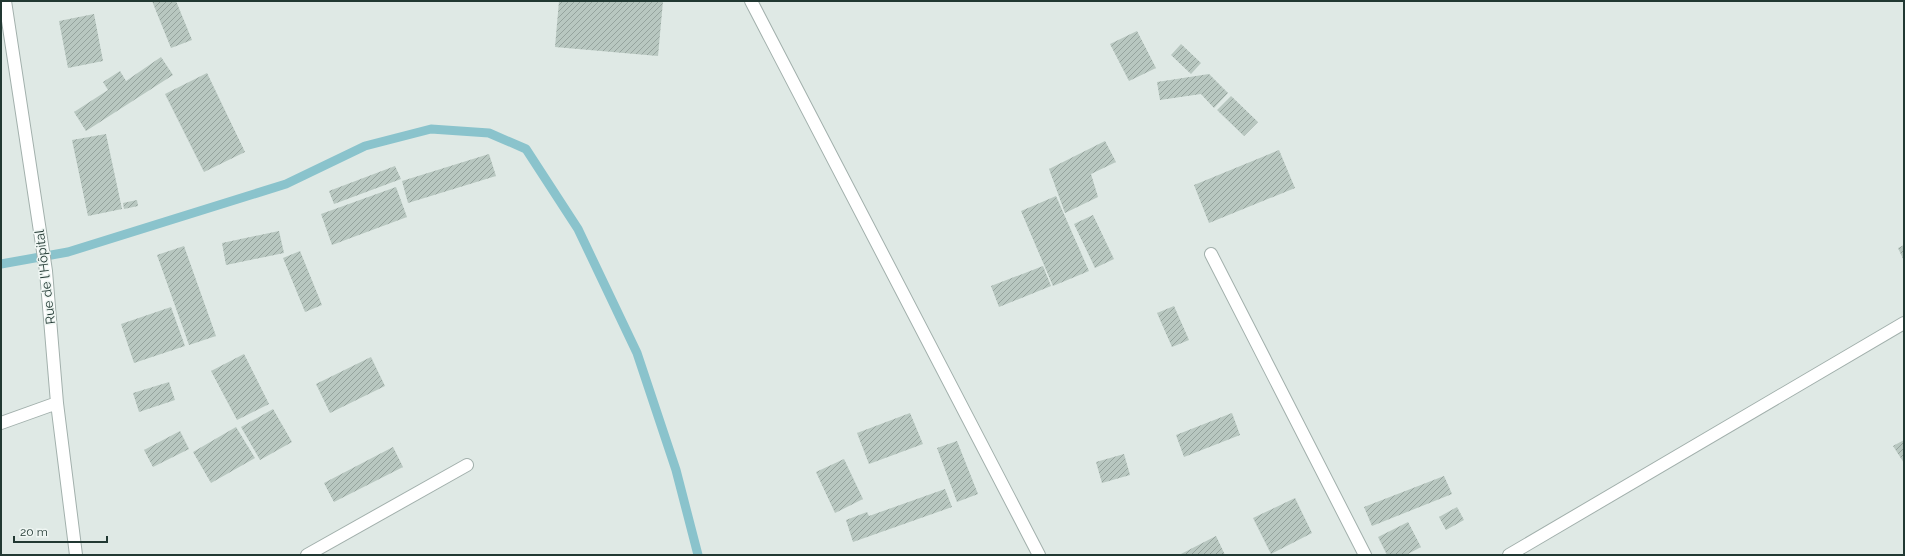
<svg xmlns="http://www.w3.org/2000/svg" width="1905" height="556" viewBox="0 0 1905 556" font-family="Raleway,sans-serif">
<defs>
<pattern id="building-hatch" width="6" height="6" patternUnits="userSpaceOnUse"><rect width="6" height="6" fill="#b8c7c0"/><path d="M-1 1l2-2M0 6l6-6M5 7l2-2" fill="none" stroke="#95a39d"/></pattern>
</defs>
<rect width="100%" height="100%" fill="#dfe9e5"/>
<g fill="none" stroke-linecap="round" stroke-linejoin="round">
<path stroke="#8ac3cc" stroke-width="9" d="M1 264 68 252 286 184 365 146 431 129 489 133 526 149 578 229 637 353 676 470 698 555"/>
</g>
<path fill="url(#building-hatch)" d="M152 1H176L192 40 171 48Z
M559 1H663L658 56 555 47Z
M94 14 103 61 68 68 59 21Z
M1137 31 1156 68 1129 81 1110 44Z
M1181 44 1201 63 1191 74 1171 55Z
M161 57 173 75 86 131 74 112 108 90 103 82 120 71 126 81Z
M207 73 245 152 204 172 165 94Z
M1209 74 1228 93 1214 108 1201 94 1160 100 1157 82Z
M1231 96 1258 122 1244 136 1217 110Z
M106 134 122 209 88 216 72 140Z
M1105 141 1116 162 1091 174 1098 197 1065 213 1049 169Z
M1279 150 1295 188 1209 223 1194 185Z
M489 154 496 176 408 203 402 181Z
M395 166 401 179 334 204 329 191Z
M396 187 407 217 332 245 321 214Z
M1056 196 1089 271 1053 286 1021 211Z
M137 200 138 206 124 209 123 203Z
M1093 215 1114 259 1095 268 1074 224Z
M279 231 284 253 226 265 222 243Z
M1904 245V261L1898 248Z
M184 246 216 336 189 345 157 255Z
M300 251 322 305 305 312 283 258Z
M1043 266 1051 286 999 307 991 286Z
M1174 306 1189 340 1172 347 1157 313Z
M171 307 185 346 134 363 121 324Z
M244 354 269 404 237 420 211 371Z
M371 357 385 386 330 413 316 384Z
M169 382 175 400 139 412 133 393Z
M273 409 292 442 260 460 241 427Z
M910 413 923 444 869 464 857 433Z
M1232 413 1240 435 1184 457 1176 435Z
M236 427 255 458 211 483 193 452Z
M180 431 189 449 153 467 144 450Z
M1904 440V463L1893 446Z
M957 441 978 494 957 502 937 448Z
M393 447 403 467 334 502 324 483Z
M1124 454 1130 475 1102 483 1096 462Z
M844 459 863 499 835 513 816 472Z
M1444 476 1452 494 1372 526 1364 507Z
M945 489 952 507 853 542 846 520 867 512 869 516Z
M1295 498 1312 533 1271 554 1253 518Z
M1457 507 1464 520 1446 530 1439 517Z
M1408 522 1421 547 1406 555H1387L1378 537Z
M1216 536 1225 555H1179Z"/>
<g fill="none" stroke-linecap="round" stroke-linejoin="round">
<g stroke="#a2b0ac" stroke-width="14">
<path id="minor" d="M5 1 46 271 57 403 76 555
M751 1 1039 555
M1211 254 1365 555
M1 423 57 403
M307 555 467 465
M1509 555 1904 323"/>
</g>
<use href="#minor" stroke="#fff" stroke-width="12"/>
</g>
<g text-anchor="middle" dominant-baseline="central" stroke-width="3" stroke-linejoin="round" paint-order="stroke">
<g font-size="13" fill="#213832" stroke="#eff6f3">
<text transform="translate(45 277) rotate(-97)">Rue de l'Hôpital</text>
</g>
</g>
<rect width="1905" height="556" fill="none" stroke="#213832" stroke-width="4"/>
<path d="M14 536v6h93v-6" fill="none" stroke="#213832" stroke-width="2"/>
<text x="20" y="536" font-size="12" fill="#213832" stroke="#eff6f3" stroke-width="3" paint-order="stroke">20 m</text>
</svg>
